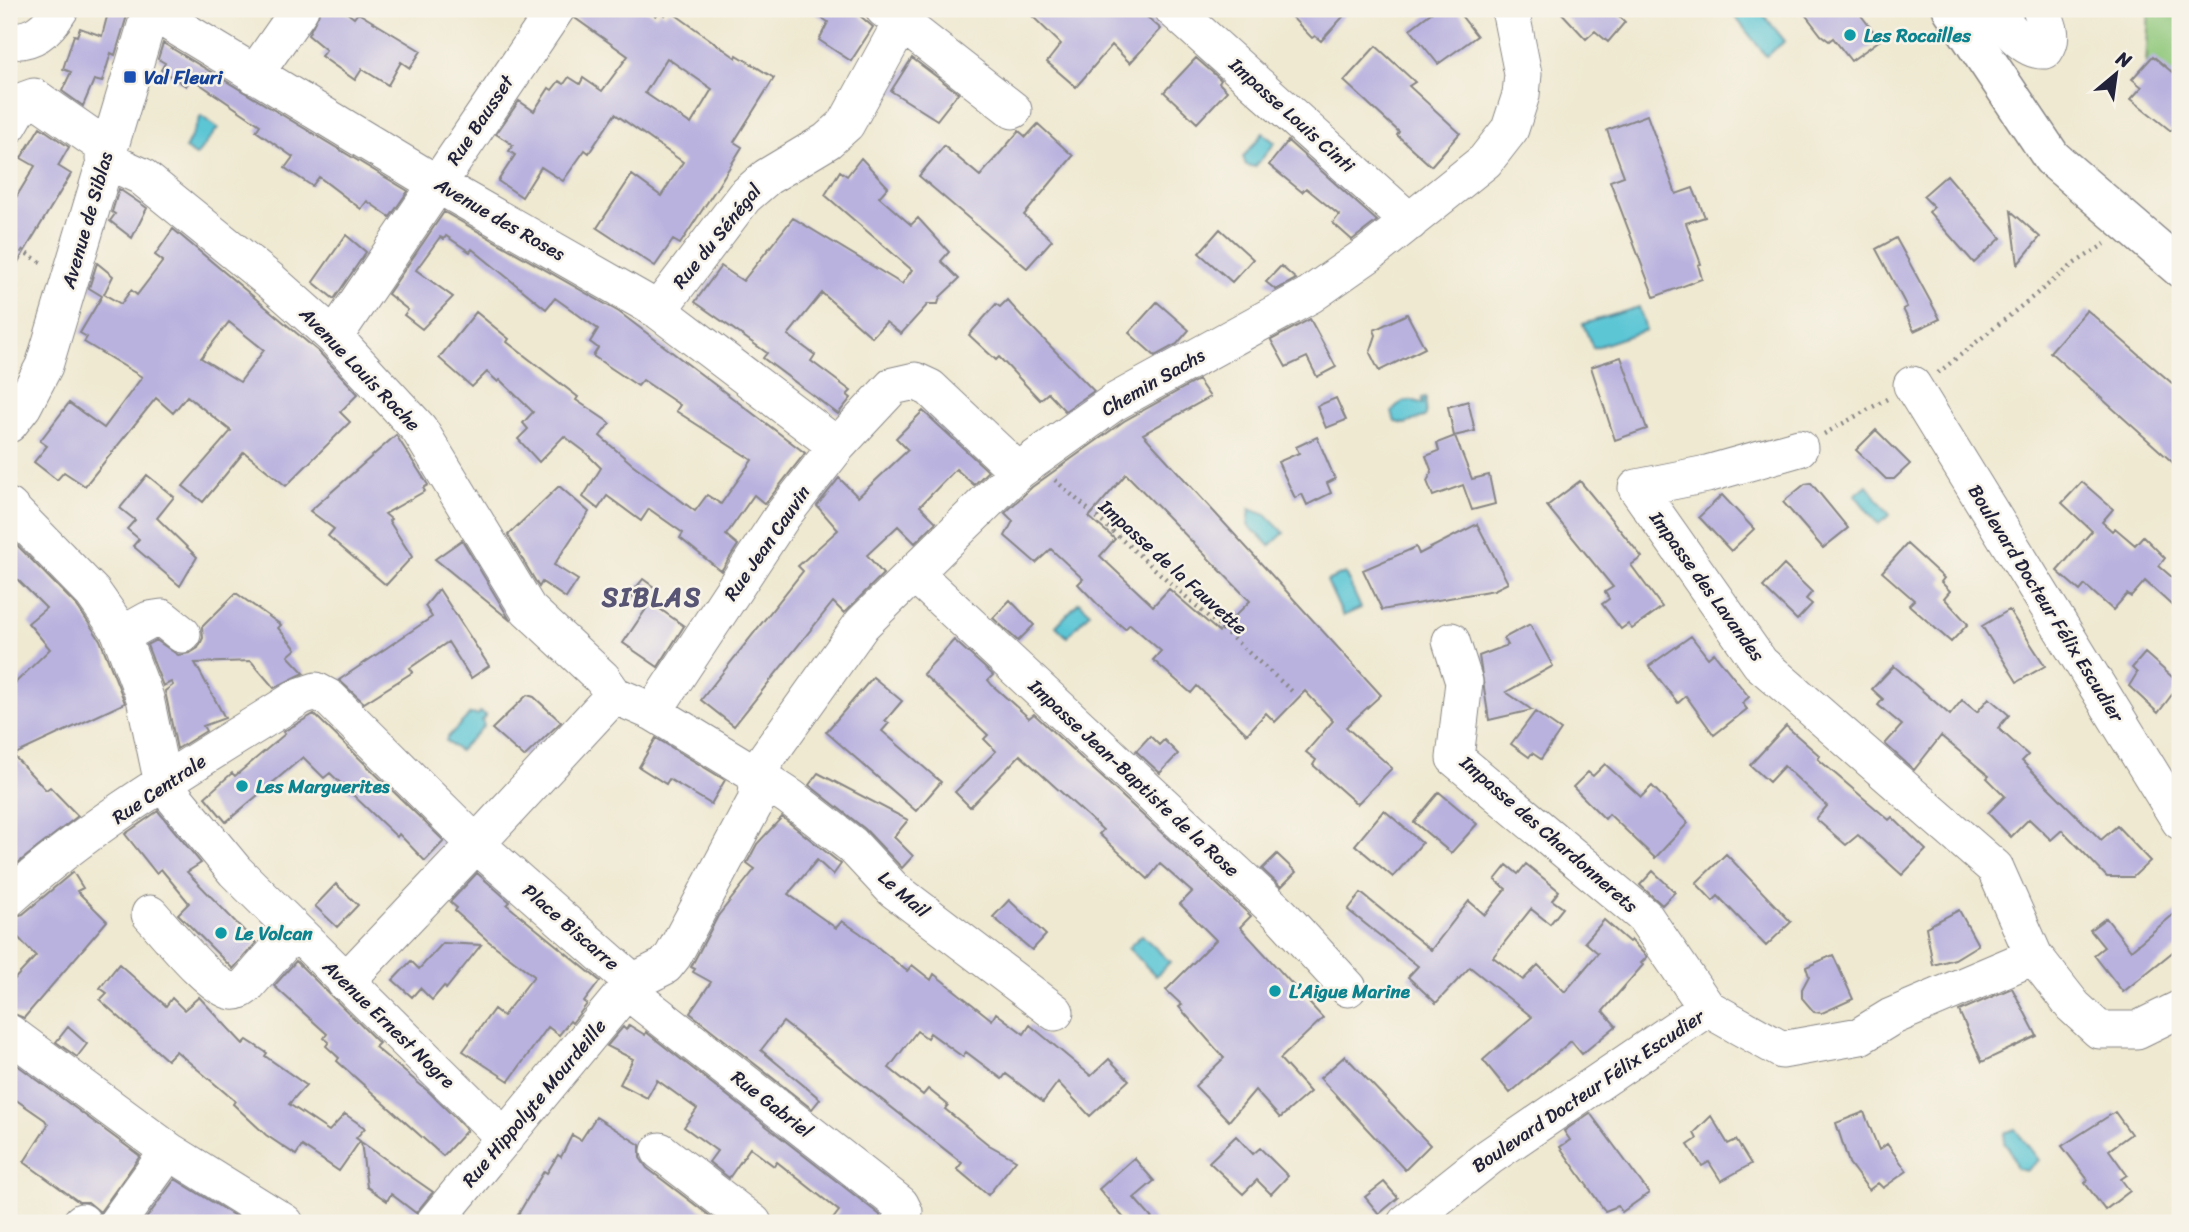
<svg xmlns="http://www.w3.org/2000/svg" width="2189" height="1232" viewBox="0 0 2189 1232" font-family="Sriracha,sans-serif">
<rect width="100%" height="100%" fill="#f7f3e8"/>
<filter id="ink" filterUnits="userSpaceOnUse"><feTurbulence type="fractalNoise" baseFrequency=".0143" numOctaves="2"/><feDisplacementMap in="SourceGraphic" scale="14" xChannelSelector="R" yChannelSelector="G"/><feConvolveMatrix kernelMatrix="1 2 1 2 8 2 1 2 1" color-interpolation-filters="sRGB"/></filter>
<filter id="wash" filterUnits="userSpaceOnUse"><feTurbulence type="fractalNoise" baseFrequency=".00686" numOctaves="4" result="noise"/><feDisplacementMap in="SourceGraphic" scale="28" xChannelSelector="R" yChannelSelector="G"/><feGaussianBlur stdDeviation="1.57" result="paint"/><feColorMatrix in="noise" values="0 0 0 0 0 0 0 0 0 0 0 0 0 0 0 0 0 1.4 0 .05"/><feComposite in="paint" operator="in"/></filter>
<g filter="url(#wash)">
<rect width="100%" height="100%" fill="#efe9d1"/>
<path fill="#90c87b" stroke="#59755b" stroke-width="2" d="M2149 9H2180V125L2144 103Z"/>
<path fill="#5bc6d5" stroke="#3e7488" stroke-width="2" d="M1740 9H1759L1785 41 1766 56 1733 14Z
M201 116 218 128 196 156 185 149Z
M1263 133 1275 143 1255 167 1246 165 1243 157Z
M1639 307 1646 330 1593 348 1583 324Z
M1426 397V416L1405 424 1395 422 1392 412C1399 400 1411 398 1423 404L1422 398Z
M1867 485 1890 515 1878 524 1855 495Z
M1250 509 1266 515 1284 533 1270 546 1248 525Z
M1345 573 1361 608 1343 616 1327 581Z
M1079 602 1090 612 1067 637 1056 626Z
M480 712 486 715 482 720 484 726 459 751 446 741 447 738 470 714 478 715Z
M1142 935 1170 962 1156 976 1128 948Z
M2015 1129 2039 1160 2026 1171 2017 1169 2009 1148 2004 1143 2005 1133Z"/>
<g id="blocks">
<path fill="#b9b2df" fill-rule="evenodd" d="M109 9H129L115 55 111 53 102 82 94 80 83 106 62 91 71 72 63 69 74 35 77 36 80 28 102 36Z
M321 9H342L354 18 358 13 421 51 410 68 401 62 388 85 362 69 355 80 321 56 326 50 308 35Z
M577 9H643L656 16 660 11 665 15 669 10 736 58 737 55 774 78 734 142 742 147 718 186 680 244 673 240 655 266 597 228 632 175 661 196 683 162 615 114 589 153 585 150 563 181 541 167 522 197 498 181 515 155 509 151 513 145 496 134 519 101 534 111 549 88 552 90 559 81 564 84 569 77 580 84 583 78 602 91 628 56 575 18ZM667 58 712 89 691 124 645 93Z
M809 9H852L873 27 851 61 819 40 828 22Z
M1025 9H1138L1161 29 1130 63 1112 45 1076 87 1047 62 1061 44Z
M1284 9H1350L1321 41 1315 36 1312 38Z
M1436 9H1456L1477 36 1438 64 1410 29Z
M1558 9H1622L1616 13 1625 22 1608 42 1595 31 1586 39Z
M1801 9H1856L1880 40 1851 61 1833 38 1829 41 1821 35Z
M163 43 408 191 390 217 367 201 361 209 319 177 312 186 285 168 293 157 256 131 260 125 191 78 186 86 161 70 165 63 158 59Z
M1376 46 1415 82 1409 86 1460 133 1431 166 1397 135 1399 132 1344 81Z
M2153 56 2180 79V121L2171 131 2131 99 2142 87 2132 79Z
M912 58 958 93 937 120 891 91Z
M1196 58 1221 80 1219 83 1227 91 1197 123 1164 92Z
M1647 115 1676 194 1693 188 1705 217 1686 223 1701 264 1698 265 1702 279 1654 297 1610 181 1624 176 1607 130Z
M1038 124 1073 156 1024 215 1052 240 1027 268 919 176 944 146 980 176 1019 131 1026 137Z
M40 127 69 147 58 166 71 174 9 277V209L35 166 21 158Z
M1288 141 1377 221 1352 240 1333 223 1339 215 1306 188 1302 192 1269 165Z
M861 158 888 187 879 197 911 225 918 218 949 252 941 261 959 279 940 297 938 304H928L901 334 886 322 872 337 822 293 788 335 815 355 811 361 851 391 847 395 851 398 838 414 763 358 767 353 695 302 721 266 743 281 793 218 902 284 912 270 825 195 840 171 847 176Z
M1947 175 2001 238 1974 263 1929 212 1934 207 1923 196Z
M119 189 147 208 132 238 110 221 115 214 112 212Z
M2011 211 2040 237 2018 264Z
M444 212 619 312 805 453 765 504 754 495 726 535 738 545 721 571 680 538 683 533 649 509 641 521 607 496 598 509 583 497 601 468 584 451 564 436 539 462 518 439 528 429 523 423 533 412 500 380 498 382 487 372 472 387 439 358 476 312 509 339 507 342 578 397 576 400 610 423 600 436 632 464 695 511 707 495 721 504 752 460 676 411 680 405 643 380 638 386 593 356 598 348 590 342 598 329 555 298 546 309 472 249 470 252 446 236 444 239 440 237 416 270 453 297 422 329 404 315 408 310 388 294Z
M173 229 319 352 358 394 340 412 350 422 286 486 244 452 203 502 183 486 231 431 187 396 173 413 156 398 85 486 64 472 57 480 34 462 47 446 40 441 69 403 104 428 142 377 84 342 87 337 80 333 102 296 89 288 97 263 113 276 104 294 121 304 131 290 137 295 163 261 155 255ZM229 322 264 350 240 382 201 358Z
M1220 229 1253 259 1232 282 1199 253Z
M346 235 366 252 334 299 313 282Z
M1896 238 1940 319 1914 331 1903 309 1907 307 1876 249Z
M1281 266 1296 279 1276 290 1266 282Z
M1007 300 1026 321 1094 391 1065 411 1048 393 1040 400 999 357 996 360 969 335 996 304 1000 307Z
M1157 302 1189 330 1177 344 1155 356 1129 333Z
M2087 310 2180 390V469L2050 352Z
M1407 314 1425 348 1379 371 1370 353 1376 335 1374 330Z
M1310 319 1336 367 1317 377 1307 357 1286 367 1271 340Z
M1621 357 1647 429 1615 440 1591 367Z
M1198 380 1210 397 1143 434 1381 695 1346 727 1392 768 1357 804 1313 765 1316 760 1306 752 1333 721 1305 691 1275 722 1266 713 1247 734 1197 686 1191 693 1153 660 1161 651 1130 624 1125 629 1104 611 1078 584 1083 579 1051 549 1036 563 1005 536 1013 521 1005 513 1032 487 1124 421ZM1126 474 1250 601 1219 632 1169 589 1153 606 1100 556 1115 539 1089 517Z
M1336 398 1346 420 1326 428 1317 406Z
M1468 401 1475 431 1454 436 1448 407Z
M923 411 988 471 974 485 956 469 920 506 936 522 915 543 898 526 867 555 883 574 844 613 833 602 734 726 701 700 803 571 798 566 838 530 817 506 839 478 858 497 908 450 896 438Z
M1876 430 1910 464 1894 479H1886L1856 450Z
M396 435 428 485 423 488 425 491 385 514 391 519 389 521 412 557 386 585 328 536 334 529 310 511Z
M1455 436 1472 479 1489 475 1495 504 1472 510 1463 485 1433 496 1427 481 1432 472 1426 456 1439 451 1437 443Z
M1317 437 1335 479 1327 483 1331 493 1307 505 1302 494 1295 498 1278 462 1299 453 1296 447Z
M147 475 174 497 157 518 197 557 180 586 133 546 139 539 127 529 135 520 120 508Z
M1580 481 1642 557 1631 565 1662 607 1632 629 1628 624 1621 629 1602 604 1609 599 1605 592 1613 587 1547 506Z
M2082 482 2113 509 2102 522 2112 531 2115 528 2135 545 2143 536 2165 558 2159 566 2180 584V613L2145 581 2131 597 2127 594 2113 610 2085 585 2080 591 2057 571 2092 531 2062 503Z
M1811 483 1848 528 1823 548 1783 502 1805 484Z
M559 486 589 512 554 565 578 580 566 598 542 582 539 587 508 535Z
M1722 495 1754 529 1731 551 1699 517Z
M1477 524 1508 583 1494 590 1382 610 1363 570 1416 547 1419 554Z
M9 537 77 606 100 640 125 703 13 755 46 790 50 787 78 816 9 870V689L50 649 28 623 46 608 9 571Z
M462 540 510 620 511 621 435 559Z
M1907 544 1944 578 1941 582 1950 591 1944 598 1968 624 1951 642 1909 605 1914 600 1882 572Z
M1784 565 1812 592 1806 599 1812 604 1797 620 1763 587Z
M643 579 658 590 648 606 650 602 684 626 658 667 623 643 648 606 630 595Z
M439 589 489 666 471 678 448 642 410 668 413 672 364 703 339 680 432 617 425 606Z
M236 593 281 625 278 628 296 649 288 656 304 673 274 688 251 661 195 663 225 718 203 726 206 731 177 749 165 691 173 685 171 682 163 686 147 645 156 640 178 655 190 653 198 648 203 638 202 627Z
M1010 600 1034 625 1018 641 993 618Z
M2009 610 2045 666 2017 682 1982 626Z
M1530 624 1553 666 1506 692 1532 710 1489 720 1479 656 1508 645 1504 638Z
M1691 636 1708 658 1714 653 1749 697 1742 703 1747 709 1714 735 1686 696 1678 703 1649 666Z
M954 640 993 675 988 680 992 685 1029 718 1034 714 1251 916 1240 927 1323 1018 1280 1059 1310 1092 1280 1118 1255 1090 1229 1121 1195 1086 1224 1058 1179 1007 1182 1005 1166 990 1216 940 1180 904 1192 892 1160 864 1148 879 1099 834 1103 830 1020 755 970 807 955 792 996 751 984 739 988 735 923 674Z
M2145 653 2180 684 2158 713 2129 686 2137 673 2132 668Z
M1894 666 1950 715 1962 700 1977 712 1989 698 2009 715 1998 728 2028 755 2022 761 2101 840 2117 826 2150 861 2133 877H2107L2062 830 2051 840 2029 819 2011 837 1988 813 2005 796 1987 778 1989 776 1941 736 1914 770 1885 744 1902 725 1878 705 1883 699 1872 689Z
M873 677 902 701 885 721 889 723 882 731 941 782 916 811 826 732Z
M527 695 534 697 561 722 524 757 492 729Z
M1535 712 1561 730 1541 759 1532 753 1529 757 1511 744Z
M314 714 444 841 425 861 399 834 397 837 330 773 324 778 303 757 226 822 205 797 232 773 235 776 285 734 283 732Z
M1786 726 1820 756 1818 759 1889 820 1892 817 1926 850 1902 875 1858 835 1846 845 1816 819 1827 806 1784 766 1769 782 1750 765Z
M1150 736 1159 745 1164 740 1178 754 1160 773 1136 751Z
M656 738 725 780 711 804 669 779 666 784 639 767Z
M1605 764 1641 797 1652 786 1688 823 1655 858 1609 814 1605 819 1573 787 1588 772 1593 776Z
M818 773 908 820 894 837 913 856 902 868 865 829 809 785Z
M1439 792 1477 824 1451 853 1414 822Z
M1384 810 1422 843 1393 877 1355 845Z
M158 811 201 863 187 872 256 943 233 969 178 914 189 903 161 869 156 873 125 834Z
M782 817 841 864 833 875 817 860 788 894 836 928 842 921 860 933 907 971 912 965 931 980 934 974 992 1020 996 1013 1024 1034 1030 1025 1091 1076 1109 1059 1129 1080 1090 1116 1058 1082 1043 1102 1006 1074 1002 1079 966 1052 963 1057 930 1033 927 1038 917 1031 889 1068 923 1095 928 1089 948 1105 945 1109 989 1145 1016 1160 988 1195 957 1169 962 1163 783 1022 761 1050 820 1099 812 1109 690 1013 711 982 693 972 695 969 691 967 718 916 755 869 747 863 757 844Z
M1277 854 1296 872 1281 887 1262 869Z
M1726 854 1791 922 1766 946 1718 896 1713 901 1696 883Z
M1526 864 1559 891 1552 900 1563 908 1550 924 1531 909 1493 957 1523 980 1538 965 1565 992 1598 953 1585 942 1604 920 1629 942 1631 940 1647 957 1641 963 1643 965 1603 1011 1616 1026 1582 1054 1571 1041 1510 1093 1483 1060 1532 1017 1470 967 1436 1003 1408 977 1418 966 1348 910 1361 893 1431 950 1469 901 1485 915 1506 889 1495 880 1507 865 1518 874Z
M1653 871 1675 892 1662 905 1640 885Z
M73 872 83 888 77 891 107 921 24 1018 9 1012V985L36 956 9 928V918L23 914Z
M477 873 510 902 507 905 600 981 584 1002 587 1004 572 1023 570 1021 559 1035 548 1027 509 1081 463 1051 494 1009 503 1016 534 976 487 940 455 911 457 908 450 902Z
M336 884 358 905 337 927 315 906Z
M1009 900 1046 935 1032 950 993 917Z
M2180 909V946L2123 992 2094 955 2104 947 2090 930 2106 918 2131 950Z
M1959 910 1978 945 1955 959 1933 965 1926 927Z
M443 943 481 945 446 989 444 986 432 1000 420 988 412 997 393 980 411 961 419 969Z
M1833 955 1853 999 1822 1013 1814 1012 1802 998V989L1809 976 1806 967Z
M296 961 379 1043 375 1047 429 1092 467 1130 443 1156 337 1061 339 1058 326 1046 329 1042 324 1038 327 1034 274 986Z
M119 964 166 1006 172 998 184 1010 199 997 243 1044 247 1040 267 1053 265 1056 306 1085 289 1104 329 1131 345 1114 365 1128 356 1138 360 1141 339 1171 302 1146 296 1155 266 1135 233 1104 235 1101 176 1051 167 1060 100 1000 107 993 100 988Z
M2012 988 2037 1036 1982 1062 1959 1011Z
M629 1025 645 1035 646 1032 880 1215V1223H830L839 1211 777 1162 774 1166 750 1148 729 1178 709 1162 717 1151 684 1127 697 1109 657 1080 647 1098 620 1084 633 1059 607 1046 623 1027 626 1030Z
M68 1027 87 1044 77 1057 56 1042Z
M1345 1056 1430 1145 1405 1170 1320 1078Z
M9 1059 140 1156 100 1212 88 1202H79L24 1162 48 1125 45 1120 9 1095Z
M1864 1112 1879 1150 1887 1144 1907 1171 1883 1188 1878 1183 1869 1190 1849 1163 1836 1123Z
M2115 1112 2131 1134 2109 1150 2127 1175 2121 1179 2130 1191 2105 1210 2085 1183 2088 1180 2062 1146Z
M1590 1113 1649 1193 1622 1212 1618 1206 1605 1211 1560 1147 1570 1140 1564 1131Z
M1711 1116 1728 1144 1736 1140 1751 1164 1721 1181 1709 1162 1702 1166 1688 1145 1697 1139 1694 1133Z
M596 1117 640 1145V1158L647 1168 719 1223H513L544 1171 547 1173 558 1155 561 1157 572 1135 581 1140Z
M1236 1136 1253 1154 1260 1148 1288 1176 1271 1194 1257 1180 1243 1194 1209 1162Z
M361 1142 433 1192 416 1213 391 1194 387 1201 367 1187Z
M1134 1158 1154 1181 1134 1198 1156 1223H1128L1099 1189Z
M175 1179 246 1223H143Z
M1384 1182 1398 1198 1379 1214 1365 1197Z"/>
</g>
</g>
<g filter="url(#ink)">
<use href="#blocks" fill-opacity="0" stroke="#888686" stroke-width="2"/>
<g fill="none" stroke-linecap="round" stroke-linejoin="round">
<g stroke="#888686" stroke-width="39">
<path id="minor" d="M884 9 1013 110
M1173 9 1410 222
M1994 9C2005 25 2024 52 2045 50 2055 36 2047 23 2041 9
M149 15 166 20 437 184 658 310 837 446
M9 40C33 43 48 29 60 9
M254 75 300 9
M9 125 23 101 34 97 107 148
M104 159 141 176 272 282 334 337 419 429 528 609 602 678 614 695
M658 310 744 197 767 177 827 141 846 124 909 9
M334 337 556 9
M1912 385 2180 821
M9 424 23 406 44 366 151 9
M1799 448 1707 474 1637 488 1760 663 1995 868 2034 956
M9 507 93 593 119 630 145 698 163 784 235 871 505 1138
M914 573 1281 915 1348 988
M122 635 149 620 162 618 182 634
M1451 641 1464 682 1455 758 1644 916 1707 1008
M614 695 476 844 633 982
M653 712 783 515 837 446 893 386 915 381 930 388 1018 471
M9 898C94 820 203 758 301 696L316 691 329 698 476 844 345 982
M150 914C166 931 211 988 232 991 238 992 242 989 247 985L294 931
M626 990 900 1204 904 1212 900 1223
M1055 1012 893 889 852 845 790 797 755 774 862 624 1018 471 1113 403 1310 295 1370 253 1485 161 1510 129 1521 95 1523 74 1510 9
M9 1033 169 1151 285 1223
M660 1151 753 1223
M81 1223 82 1222
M117 1223 169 1151
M434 1223 633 982 665 966 673 956 756 801 758 787 755 774 653 712 614 695
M1406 1223 1489 1157 1707 1008 1782 1050 1860 1036 1891 1017 2034 956 2073 1006 2099 1030H2137L2180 1009"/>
</g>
<g stroke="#888686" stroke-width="41">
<path id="major" d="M1952 9 2052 158 2180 268"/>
</g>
<path stroke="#888686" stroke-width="4.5" stroke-dasharray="2 5" stroke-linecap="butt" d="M9 243 44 264
M1938 373 2075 263 2105 244
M1824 434 1887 399
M1055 480 1294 693
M9 1139 19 1146"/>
<use href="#minor" stroke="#fff" stroke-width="37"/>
<use href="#major" stroke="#fff" stroke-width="38"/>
</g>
</g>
<g fill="#0f9aa8" stroke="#f7f3e8" stroke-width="2.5">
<circle cx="1850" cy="35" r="7"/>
<circle cx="242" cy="786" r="7"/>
<circle cx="221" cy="933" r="7"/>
<circle cx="1275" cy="991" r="7"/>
</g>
<rect fill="#1a4fb4" stroke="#f7f3e8" stroke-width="2.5" x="123" y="70" width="14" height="14" rx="3.5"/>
<g text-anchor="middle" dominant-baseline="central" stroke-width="5" stroke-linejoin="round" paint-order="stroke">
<g font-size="19" font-weight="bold" fill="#0d838f" stroke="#f7f3e8" text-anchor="start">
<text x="1864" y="35">Les Rocailles</text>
<text x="256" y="786">Les Marguerites</text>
<text x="235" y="933">Le Volcan</text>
<text x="1289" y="991">L’Aigue Marine</text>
</g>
<g font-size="19" font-weight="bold" fill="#164399" stroke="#f7f3e8" text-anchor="start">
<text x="144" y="77">Val Fleuri</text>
</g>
<g font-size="19" fill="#22223b" stroke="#f7f3e8">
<text transform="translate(1292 115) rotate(42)">Impasse Louis Cinti</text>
<text transform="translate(480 120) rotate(-56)">Rue Bausset</text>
<text transform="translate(500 219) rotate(30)">Avenue des Roses</text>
<text transform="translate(87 220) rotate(-74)">Avenue de Siblas</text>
<text transform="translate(717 236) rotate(-51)">Rue du Sénégal</text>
<text transform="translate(360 369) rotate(46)">Avenue Louis Roche</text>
<text transform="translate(1153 382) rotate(-30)">Chemin Sachs</text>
<text transform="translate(767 543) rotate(-55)">Rue Jean Cauvin</text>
<text transform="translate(1173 567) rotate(42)">Impasse de la Fauvette</text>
<text transform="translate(1707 586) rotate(54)">Impasse des Lavandes</text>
<text transform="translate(2046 603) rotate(58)">Boulevard Docteur Félix Escudier</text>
<text transform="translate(1134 778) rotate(43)">Impasse Jean-Baptiste de la Rose</text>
<text transform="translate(159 789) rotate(-34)">Rue Centrale</text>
<text transform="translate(1549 834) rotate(41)">Impasse des Chardonnerets</text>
<text transform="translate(904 894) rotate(41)">Le Mail</text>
<text transform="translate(571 927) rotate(41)">Place Biscarre</text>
<text transform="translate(389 1024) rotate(44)">Avenue Ernest Nogre</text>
<text transform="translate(1588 1091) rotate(-34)">Boulevard Docteur Félix Escudier</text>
<text transform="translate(534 1103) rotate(-50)">Rue Hippolyte Mourdeille</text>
<text transform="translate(772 1104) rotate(38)">Rue Gabriel</text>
</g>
<g font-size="26" font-weight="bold" letter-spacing="2" fill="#575474" stroke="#f7f3e8">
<text x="652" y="597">SIBLAS</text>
</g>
</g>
<rect width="2189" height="1232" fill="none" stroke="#f7f3e8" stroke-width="35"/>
<g transform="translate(2116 74) rotate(29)" stroke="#f7f3e8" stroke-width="5" paint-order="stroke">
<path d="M0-5L12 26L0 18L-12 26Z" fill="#22223b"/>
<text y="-10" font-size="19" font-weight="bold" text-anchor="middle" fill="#22223b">N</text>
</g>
</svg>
